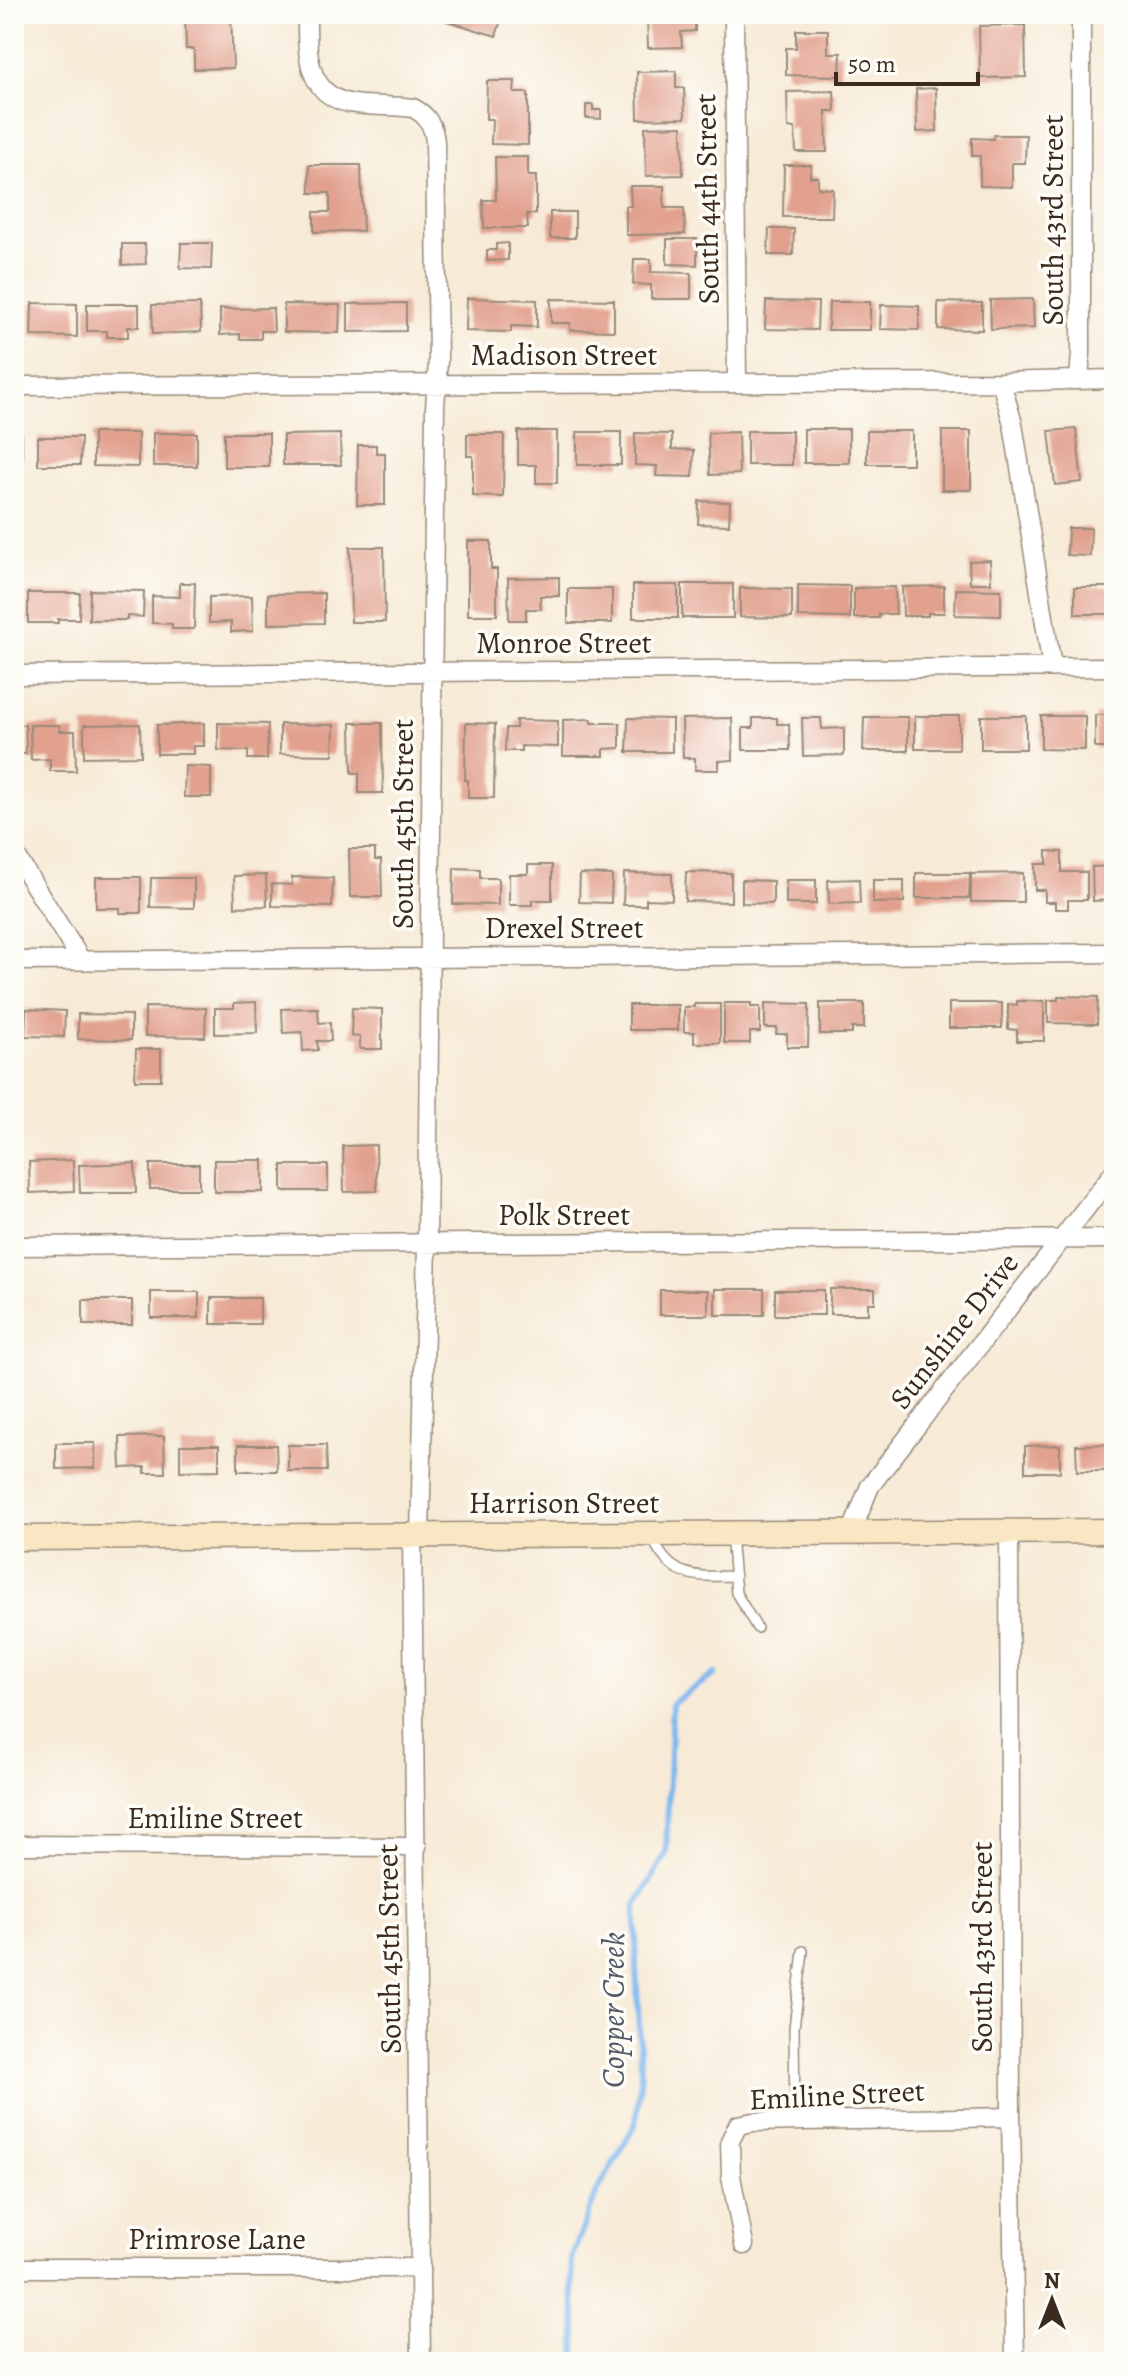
<svg xmlns="http://www.w3.org/2000/svg" width="1128" height="2376" viewBox="0 0 1128 2376" font-family="Alegreya,serif">
<rect width="100%" height="100%" fill="#fdfcf7"/>
<filter id="ink" filterUnits="userSpaceOnUse"><feTurbulence type="fractalNoise" baseFrequency=".0125" numOctaves="2"/><feDisplacementMap in="SourceGraphic" scale="16" xChannelSelector="R" yChannelSelector="G"/><feConvolveMatrix kernelMatrix="1 2 1 2 8 2 1 2 1" color-interpolation-filters="sRGB"/></filter>
<filter id="wash" filterUnits="userSpaceOnUse"><feTurbulence type="fractalNoise" baseFrequency=".006" numOctaves="4" result="noise"/><feDisplacementMap in="SourceGraphic" scale="32" xChannelSelector="R" yChannelSelector="G"/><feGaussianBlur stdDeviation="1.8" result="paint"/><feColorMatrix in="noise" values="0 0 0 0 0 0 0 0 0 0 0 0 0 0 0 0 0 1.4 0 .05"/><feComposite in="paint" operator="in"/></filter>
<g filter="url(#wash)">
<rect width="100%" height="100%" fill="#f7ead6"/>
<g fill="none" stroke-linecap="round" stroke-linejoin="round">
<path stroke="#7cb7ee" stroke-width="6" d="M575 2362 576 2330 571 2259 597 2192 636 2123 641 2071 636 1964V1905L666 1854 672 1703 715 1674"/>
</g>
<g id="blocks">
<path fill="#e2a08e" d="M185 14H231L233 68 194 69V49H186Z
M446 14H503L496 36 444 20Z
M647 14H695V31L681 32 682 47 648 48Z
M1025 25 1026 77 980 78 979 26Z
M796 30H828V53H841L840 76 786 75V48H796Z
M676 71V88H684L685 118 638 119 637 72Z
M487 81H515L514 93H528V145L491 144 492 119H486Z
M936 88 937 131 917 132 916 89Z
M834 91 835 111H826L827 152H796L795 128H788L787 92Z
M586 105H593V110H601V119L586 118Z
M682 126 683 175 646 176 645 127Z
M994 135H1026L1025 163H1012V187L980 186V156H972V138L993 139Z
M495 157H528V176H536V214H527L528 228H484L483 200H496Z
M309 165H361L363 231 314 232V212H330V193H310Z
M784 165H811L810 177H818V188L833 189 832 217H783Z
M630 186H664V208H684L685 234 626 235V206H631Z
M550 212H575V238H550Z
M769 229H794L793 255H768Z
M667 239H697V265L667 264Z
M181 243H212L211 269 180 268Z
M508 243V260L487 261V250H496V244Z
M122 244H145L146 264 122 265Z
M634 259H651V272L691 273V299H651V285L633 284Z
M467 298 537 300V327L511 326V332L466 331Z
M551 299 614 300V331L570 330V323H551Z
M1033 299 1034 328 991 329 990 300Z
M766 301 818 302 817 330 765 329Z
M829 302H870V330H828Z
M938 302 982 303V330L938 329Z
M32 303 77 304V337L31 336Z
M406 303V331L348 332V304Z
M87 304H139V327H128V337H107V331H87Z
M200 304 201 332 153 334 152 305Z
M284 304 340 305 339 333 284 332Z
M881 305 919 306V330L880 329Z
M273 308 274 331H261V339H240V334L220 335V309Z
M1109 422H1114V450H1109Z
M804 429H849V463H804Z
M1076 429 1082 482 1055 485 1049 431Z
M518 431H557V483H536V465H518Z
M747 431H792V465H747Z
M867 431H912V464H867Z
M942 431H971V490H942Z
M577 432H621V465H577Z
M738 432 739 474 710 475 708 433Z
M93 433H138V467L93 466Z
M153 433H197V466H153Z
M224 433H269V467H224Z
M635 433 672 434V449L694 450 693 477 656 476 657 466 635 465Z
M340 434 341 465H283V435Z
M467 434H504L503 497 473 496V456H467Z
M14 435H22V468H14Z
M38 437H81L80 465H38Z
M358 445H376V453H385V505H357Z
M699 501 730 502 729 525 698 524Z
M1068 528H1091L1090 556 1067 555Z
M468 541H491V569H497V615H468Z
M350 547H384L385 622H351Z
M990 560 991 583H970L969 561Z
M559 577V596H540L541 609H526V620H509L508 578Z
M180 583H195L194 629H172V624L152 623V596L180 597Z
M682 584H733V618H682Z
M633 585H678V618H633Z
M798 585 850 586V618L798 617Z
M944 586V613H928V616H903L902 587Z
M895 587 896 614H879V618H854V588Z
M1075 587H1114V614H1075Z
M740 588 792 589V618L740 617Z
M568 589H612V623H568Z
M956 589 1001 590V616L955 615Z
M90 590 144 591 143 617 127 616V620H89Z
M28 593H80L79 619H58V623H28Z
M324 593V623L268 624V594Z
M252 596 253 631 231 632V622L209 623V597Z
M1095 715H1114V748H1095Z
M915 716H959V749H915Z
M981 716H1026V749H981Z
M1041 716H1085V750L1041 749Z
M864 717H908V751H863Z
M628 718 672 719V752H627Z
M732 718 733 760 719 761V770H695V758H683L682 719Z
M753 718H777V724H789L790 750H743V728H753Z
M802 718H821L822 729 844 728V755L803 756Z
M591 719V723H620V748L604 749V756H563V720Z
M516 720 558 721V747L521 746V751H505L506 728H516Z
M204 723V746H193V754H157V725Z
M218 723 268 724 267 759H248V751L218 750Z
M351 723H382L383 793H359V773H352Z
M466 723 495 724 494 798H468V780H465Z
M140 724 141 756 84 757V725Z
M280 724 334 725 333 755 280 754Z
M14 725H25L26 754H14Z
M30 725H59L60 731H75L76 771H50V759L31 760Z
M185 766 211 767V797H184Z
M349 849H375V860H381L382 897H350Z
M1047 851 1062 852V872H1087V900H1068V909H1055V902H1045V890H1035V864H1047Z
M528 865H552V900H532V905H509V874H528Z
M1114 866V894L1108 895V900L1093 901 1092 867Z
M454 868 480 869V878H498V905L453 904Z
M686 872 731 873V902L685 901Z
M624 873 672 874V900L646 899V905H623Z
M916 873H970L969 898H916Z
M1023 873V902H971V874Z
M580 874 612 875 611 903 579 902Z
M266 875 267 906 235 907 234 876Z
M96 877H141V913H120V908H96Z
M292 877 333 878 332 907 272 906V884L292 885Z
M151 878H194V908L150 907Z
M859 879 860 903 829 904 828 880Z
M742 880 773 881V904L742 903Z
M786 880H816V904H786Z
M873 880H904V902L873 903Z
M1058 996 1098 997 1097 1024 1048 1023V1000H1058Z
M1017 1001H1044V1041H1017V1030L1008 1029V1004L1017 1005Z
M256 1002 257 1033 215 1034V1008H234V1003Z
M724 1003H751V1007H760V1032H750V1043H724Z
M765 1003 809 1004 808 1047H787V1034H776L777 1028H765Z
M820 1003H864V1028H852V1034H820Z
M949 1003H1002V1028H949Z
M694 1004H720V1043H694V1032H684V1007H694Z
M629 1005H678V1030H629Z
M145 1007 206 1008 205 1037 145 1036Z
M318 1008 319 1023 330 1022 331 1041H317L318 1050 303 1051 302 1032 283 1033 282 1009Z
M352 1008 382 1009V1049H360V1037L351 1036Z
M26 1009 65 1011 64 1037 25 1036Z
M78 1014 131 1015V1040L78 1039Z
M136 1049H161V1080H135Z
M376 1145 377 1191 344 1192 343 1146Z
M73 1160 74 1191 30 1193 29 1162Z
M214 1160H263V1192H214Z
M135 1163 136 1193H80L79 1165Z
M150 1164H199V1189H150Z
M282 1165H328V1191H282Z
M715 1289H764V1315H715Z
M830 1289H875V1303H868V1314H830Z
M660 1290H708V1315H660Z
M775 1290H824V1315H775Z
M151 1292H199V1318H151Z
M211 1298H260V1324H211Z
M83 1300H132V1325H83Z
M164 1436 165 1473H145V1467L121 1468 120 1437Z
M56 1443H95V1468L56 1469Z
M1112 1444V1471H1077L1076 1445Z
M180 1445H219V1470L180 1471Z
M238 1445H276L277 1471H238Z
M288 1445H326L327 1471H288Z
M1060 1445V1472H1025V1446Z"/>
</g>
</g>
<g filter="url(#ink)">
<use href="#blocks" fill-opacity="0" stroke="#998a7a" stroke-width="2"/>
<g fill="none" stroke-linecap="round" stroke-linejoin="round">
<g stroke="#998a7a" stroke-width="12">
<path id="lane" d="M731 1534 736 1593 757 1628
M652 1537C670 1579 695 1577 735 1576
M795 2121 794 2028 803 1951"/>
</g>
<g stroke="#998a7a" stroke-width="21">
<path id="street" d="M307 14C307 49 305 94 349 103 369 107 392 105 413 108 427 115 433 125 435 141L438 361 435 408 427 1244 420 1536
M734 14 737 383
M1079 379 1081 353V14
M1001 382 1013 424 1052 667
M14 386 1001 382 1114 379
M14 675 1114 667
M14 853 81 960
M14 961 1114 953
M14 1246 1114 1239
M1009 1532 1011 2117 1015 2362
M851 1533 870 1486 1114 1172
M412 1536 421 2362
M14 1845 417 1847
M744 2245 731 2176 730 2141 738 2125 753 2122 1011 2117
M14 2268H421"/>
</g>
<g stroke="#998a7a" stroke-width="27">
<path id="secondary" d="M14 1538 1114 1531"/>
</g>
<use href="#lane" stroke="#fff" stroke-width="9"/>
<use href="#street" stroke="#fff" stroke-width="18"/>
<use href="#secondary" stroke="#f9e7c3" stroke-width="24"/>
</g>
</g>
<g text-anchor="middle" dominant-baseline="central" stroke-width="7" stroke-linejoin="round" paint-order="stroke">
<g font-size="30" fill="#3b2a1e" stroke="#fdfcf7">
<text transform="translate(707 199) rotate(-91)">South 44th Street</text>
<text transform="translate(1053 220) rotate(-90)">South 43rd Street</text>
<text x="564" y="355">Madison Street</text>
<text x="564" y="643">Monroe Street</text>
<text transform="translate(403 824) rotate(-90)">South 45th Street</text>
<text x="564" y="928">Drexel Street</text>
<text x="564" y="1215">Polk Street</text>
<text transform="translate(954 1331) rotate(-52)">Sunshine Drive</text>
<text x="564" y="1503">Harrison Street</text>
<text x="215" y="1818">Emiline Street</text>
<text transform="translate(982 1947) rotate(-90)">South 43rd Street</text>
<text transform="translate(389 1949) rotate(-91)">South 45th Street</text>
<text transform="translate(837 2095) rotate(-3)">Emiline Street</text>
<text x="217" y="2239">Primrose Lane</text>
</g>
<g font-size="32" font-style="italic" fill="#525b67" stroke="#fdfcf7">
<text transform="translate(613 2010) rotate(-90)">Copper Creek</text>
</g>
</g>
<rect width="1128" height="2376" fill="none" stroke="#fdfcf7" stroke-width="48"/>
<g transform="translate(1052 2300)" stroke="#fdfcf7" stroke-width="6" paint-order="stroke">
<path d="M0-6L14 30L0 20L-14 30Z" fill="#3b2a1e"/>
<text y="-12" font-size="22" font-weight="bold" text-anchor="middle" fill="#3b2a1e">N</text>
</g>
<path d="M836 72v12h142v-12" fill="none" stroke="#3b2a1e" stroke-width="4"/>
<text x="848" y="72" font-size="24" fill="#3b2a1e" stroke="#fdfcf7" stroke-width="6" paint-order="stroke">50 m</text>
</svg>
